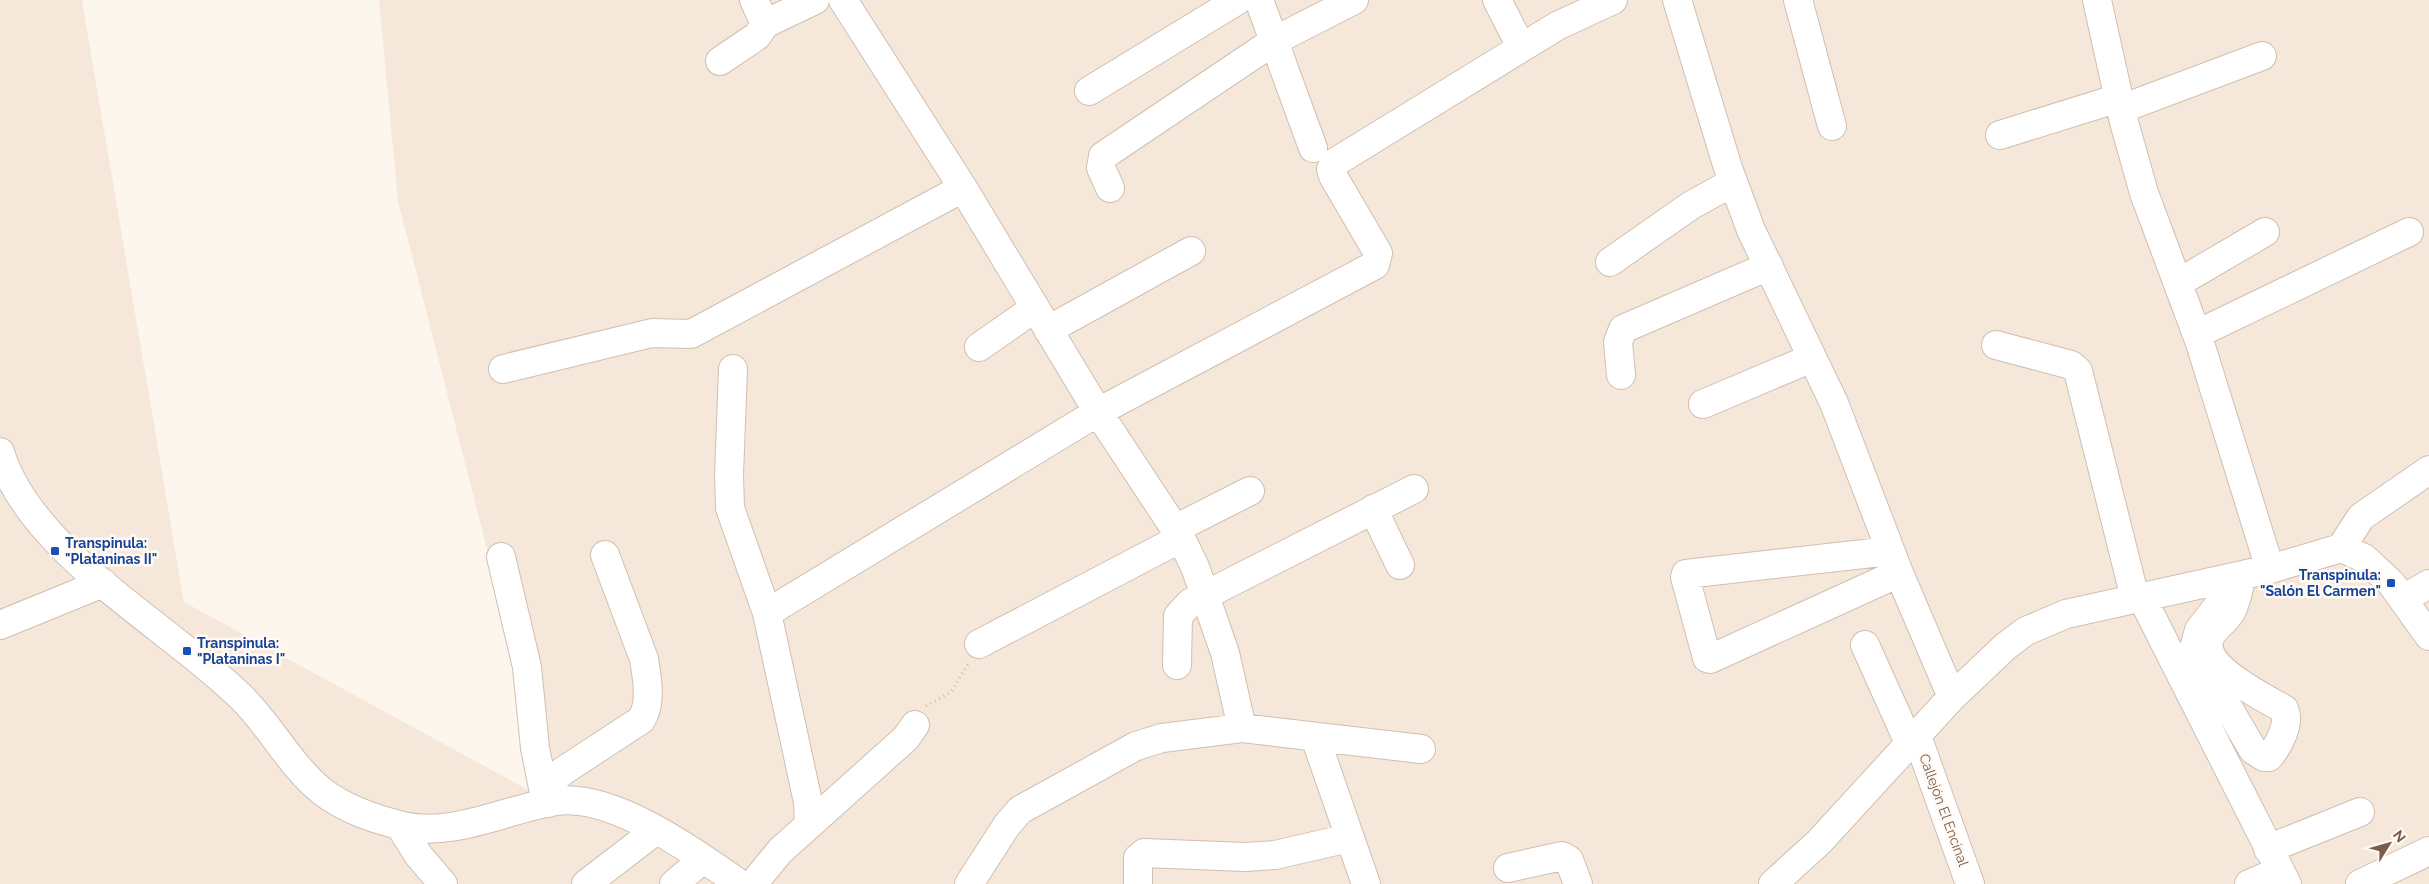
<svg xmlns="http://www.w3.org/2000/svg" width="2429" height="884" viewBox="0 0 2429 884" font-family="Raleway,sans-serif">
<rect width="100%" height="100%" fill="#fdf6ec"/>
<path fill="#f5e8da" d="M0 0H82L184 602 552 803 398 201 379 0H2429V884H0Z"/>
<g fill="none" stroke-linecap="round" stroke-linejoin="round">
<g stroke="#d1beb0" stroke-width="30">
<path id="minor" d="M754 0 765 24
M843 0 963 188 1098 412 1181 538 1195 567 1225 653 1242 728
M1259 0 1313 148
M1497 0 1521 47
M1677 0 1728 168 1751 230 1834 403 1899 573 1952 697
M1798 0 1832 126
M2097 0 2124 122 2144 193 2200 343 2270 569
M720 61 757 36 765 24 815 0
M1089 91 1238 0
M2121 109 2262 56
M2000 135 2119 98
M1110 188 1101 168 1103 156 1274 41 1354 0
M1610 262 1690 206 1733 182
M2178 283 2265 232
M1048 330 1191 251
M2197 334 2409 232
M1996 345 2071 365 2078 371 2135 598
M979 347 1035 308
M503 369 652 333 691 334 963 188
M733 369 729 475 730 508 767 613 808 802 809 825
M1621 375 1618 342 1623 329 1769 266
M1703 404 1812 358
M0 452C30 552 169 626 241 697 271 726 290 766 323 792 345 809 372 818 399 825 452 839 505 809 557 801 613 793 696 853 740 884
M1373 509 1400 565
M1175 529 1250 491
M2341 548 2361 517 2429 470
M1890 551 1686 574 1685 577 1707 658 1710 659 1899 573
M501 557 527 667 535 748 543 788
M2227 579 2221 602 2199 630 2193 652 2199 668 2221 695 2253 750 2264 757H2269C2279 745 2291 723 2284 709 2265 698 2195 665 2211 635 2216 627 2226 620 2231 612 2237 601 2239 587 2242 575
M2142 598 2287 884
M2403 599 2429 584
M767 613 1098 412 1375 265 1378 253 1333 176 1331 169 1334 163 1557 26 1613 0
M0 625 103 583
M979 644 1181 538
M1865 645 1910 745
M1177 665 1178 616 1190 603 1414 489
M1917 736 1970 884
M1315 737 1366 884
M548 803 543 788 563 771 641 720C652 704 647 677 644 659L605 555
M400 826 419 856 443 884
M2268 849 2360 812
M1508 868 1562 856 1569 860 1578 884
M586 884 655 831
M674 884 703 859
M753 884 780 851 906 738 915 725
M969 884 1007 825 1020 810 1136 746 1162 738 1242 728 1421 749
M1138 884V858L1144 853 1245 857 1275 855 1349 838
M1773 884 1819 842 1952 697 2006 646 2026 631 2066 614 2270 569 2341 548 2364 558 2391 583 2429 636
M2249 884 2279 871
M2360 884 2429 851"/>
</g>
<path stroke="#d9b8a5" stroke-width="3" stroke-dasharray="1 4" stroke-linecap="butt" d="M926 706 951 692 968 664"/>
<use href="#minor" stroke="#fff" stroke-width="28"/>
</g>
<g fill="#1a4fb4" stroke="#fffaf3" stroke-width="2">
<rect x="50" y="546" width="10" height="10" rx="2.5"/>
<rect x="2386" y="578" width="10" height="10" rx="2.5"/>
<rect x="182" y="646" width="10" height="10" rx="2.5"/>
</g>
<g text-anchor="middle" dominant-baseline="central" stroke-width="5" stroke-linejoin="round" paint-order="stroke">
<g font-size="14" font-weight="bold" fill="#164399" stroke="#fffaf3" text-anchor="start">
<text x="65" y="543">Transpinula:<tspan x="65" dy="16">"Plataninas II"</tspan></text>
<text x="2381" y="575" text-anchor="end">Transpinula:<tspan x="2381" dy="16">"Salón El Carmen"</tspan></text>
<text x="197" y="643">Transpinula:<tspan x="197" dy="16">"Plataninas I"</tspan></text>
</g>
<g font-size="14" fill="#7a5c4d" stroke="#fffaf3">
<text transform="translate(1944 810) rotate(70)">Callejón El Encinal</text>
</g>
</g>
<g transform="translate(2389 844) rotate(53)" stroke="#fffaf3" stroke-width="4" paint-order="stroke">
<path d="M0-4L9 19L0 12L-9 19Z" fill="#7a5c4d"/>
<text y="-8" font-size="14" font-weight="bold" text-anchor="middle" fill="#7a5c4d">N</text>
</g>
</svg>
